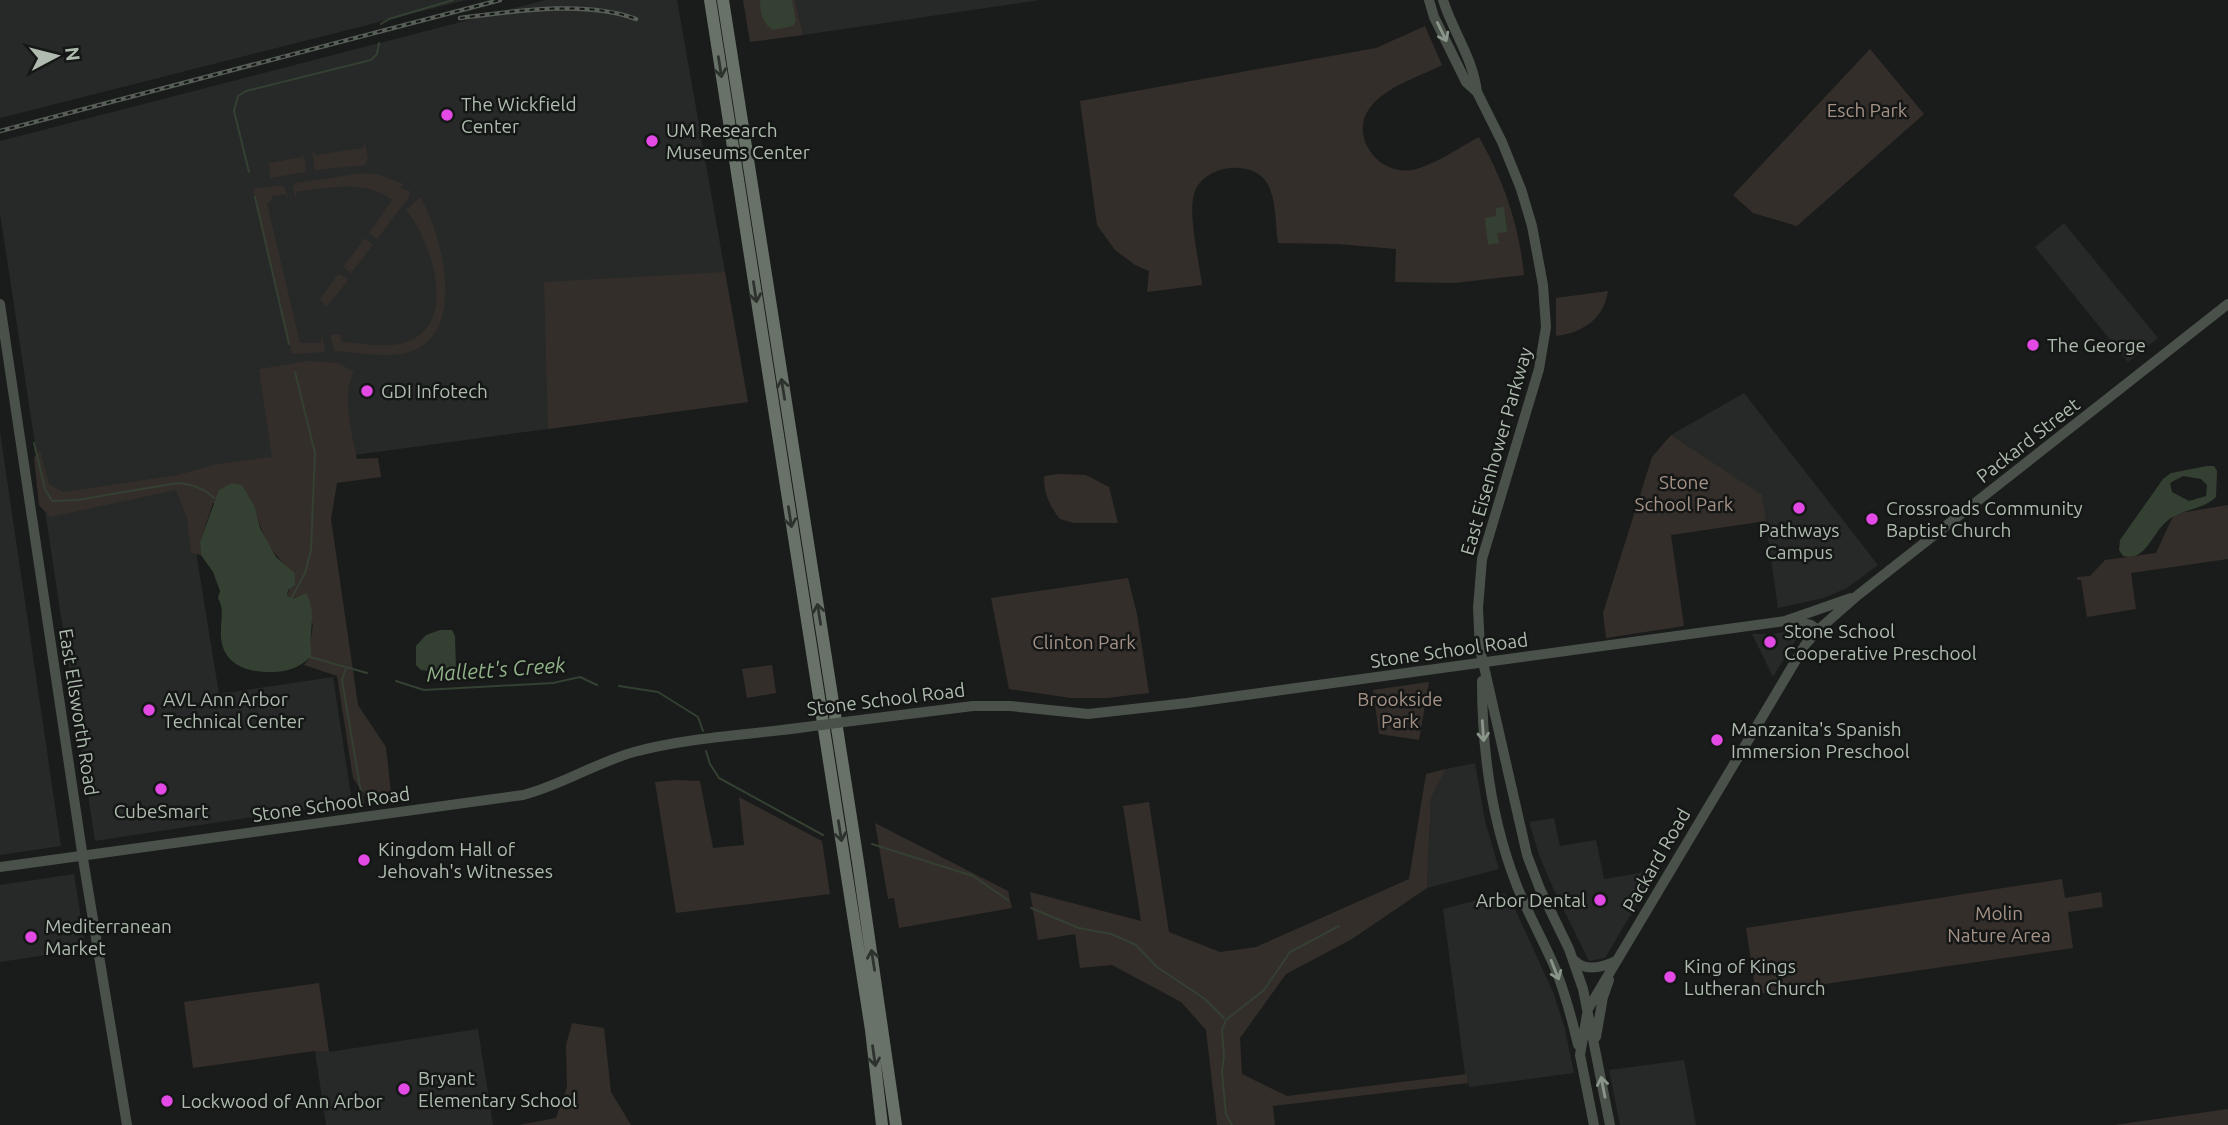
<svg xmlns="http://www.w3.org/2000/svg" width="2228" height="1125" viewBox="0 0 2228 1125" font-family="Ubuntu,sans-serif">
<rect width="100%" height="100%" fill="#1a1c1b"/>
<path fill="#262927" d="M0 0H466L0 118Z
M546 0H677L748 402 184 478 219 694 333 677 352 802 95 841 0 213V141Z
M795 0H1040L803 35Z
M2064 223 2158 338 2128 362 2035 247Z
M1744 393 1878 565 1847 588 1824 598 1778 608 1762 496 1671 435Z
M0 432 61 846 0 855Z
M1800 629V633L1773 677 1752 634H1773Z
M1475 763 1485 821 1499 869 1427 888 1431 798 1446 769Z
M1554 818 1560 846 1596 840 1604 879 1657 870 1605 958 1589 961 1553 888 1539 855 1529 822Z
M74 874 86 949 0 962V885Z
M1504 893 1511 900 1553 992 1565 1029 1574 1073 1469 1087 1467 1074H1465L1443 909Z
M478 1029 493 1125H326L315 1051 329 1052Z
M1684 1060 1696 1125H1620L1609 1070Z"/>
<path fill="#342e2a" d="M743 0H795L803 35 750 42Z
M1425 26 1442 65C1419 77 1384 87 1369 109 1349 137 1380 179 1416 169 1436 164 1460 147 1479 137 1504 181 1519 225 1524 275L1454 283 1395 282 1396 249 1337 244 1278 243C1275 225 1277 196 1265 180 1247 158 1201 167 1194 194 1188 216 1199 261 1202 285L1147 292 1149 271 1135 265 1115 250 1097 225 1080 101 1376 48Z
M1870 49 1924 114 1797 226 1753 213 1733 195Z
M365 143 368 160 365 165 315 170 312 151 316 155 363 148Z
M304 153 306 172 270 178 269 163 303 157Z
M363 173 380 175 404 184 401 188 410 191 409 197 377 239 369 233 392 200C364 179 328 188 296 192L297 197H295L293 187 296 183Z
M281 185 285 188 288 199 285 194 272 196 271 201 267 203 300 343H321V338L323 339 325 352 292 354 253 189Z
M420 197C442 233 466 328 415 350 392 360 359 352 334 351L330 335 340 334 342 342C362 343 388 349 407 342 459 322 432 242 406 210Z
M365 238 373 245 351 273 343 267Z
M725 272 748 402 548 429 544 282Z
M338 274 347 278V282L326 307 320 299Z
M1608 291C1604 319 1582 333 1556 336V298Z
M308 361 338 363 354 372C341 397 352 433 357 459L378 458 381 477 337 483 331 519 358 705 386 747 391 793 370 803 353 778 337 676 304 665 312 655 310 646 313 624 293 599 287 596 295 573C271 554 262 537 255 507L213 503 200 542 201 555 191 553 187 518 176 490 50 517 39 505 34 458 40 450 49 484 64 492 178 475 217 464 272 457 259 369Z
M1671 435 1762 495 1766 521 1671 535 1684 626 1606 638 1603 613 1652 457Z
M1059 474 1086 475 1109 487 1118 523H1074L1060 519C1049 505 1044 494 1044 476Z
M2228 505V559L2131 573 2136 609 2087 617 2081 580H2077V577L2090 576 2105 560 2156 553 2174 514Z
M1128 578 1137 614 1149 693 1107 698H1071L1009 689 991 598Z
M772 665 776 693 747 698 742 669Z
M1429 682 1419 740 1379 734 1373 690Z
M1446 769 1431 798 1427 888 1352 939 1286 974 1240 1038 1242 1074 1287 1096 1467 1074 1468 1083 1273 1106 1275 1125H1217L1206 1030 1181 1002 1112 965 1080 968 1075 934 1038 940 1030 892 1141 921 1123 806 1149 802 1169 932 1220 952 1256 947 1409 879 1426 774Z
M677 780 700 781 713 848 744 845 739 797 822 841 830 894 676 913 655 782Z
M875 823 1008 891 1012 908 899 928 894 898 888 899Z
M2062 879 2065 898 2101 892 2103 907 2068 912 2073 948 1756 994 1746 928Z
M319 983 329 1052 314 1051 193 1068 184 1002Z
M572 1023 604 1028 611 1092 631 1125H519L556 1118 567 1087 566 1045Z
M2228 1109V1125H2114Z"/>
<path fill="#344031" fill-rule="evenodd" d="M760 0H792L796 21 793 26 773 30C762 23 760 12 760 0Z
M1504 207 1507 232 1497 233 1499 243 1488 245 1485 218 1496 216V208Z
M2207 466H2214L2217 471 2216 497C2203 510 2181 509 2167 521 2152 533 2146 562 2123 556L2119 550 2120 540 2163 479 2171 473ZM2183 476 2201 479 2207 485 2206 496 2189 501 2172 492 2170 483Z
M232 483 242 485 255 507 260 528 276 557 295 573V585L288 590 287 596 294 599 306 593C318 613 307 634 312 655 303 666 288 672 273 672 245 673 219 663 221 630 221 617 224 609 218 598L220 591 213 572 201 555 200 542 219 490Z
M440 630H452L455 636 456 669 452 674 421 670 416 665V646L426 635Z"/>
<g fill="none" stroke-linecap="round" stroke-linejoin="round">
<path stroke="#344031" stroke-width="2" d="M381 24 389 19 453 0
M249 172 234 111 238 96 246 91 371 60 377 54 379 43
M255 197 289 344
M34 443 45 489 52 501 78 500 177 483C191 484 204 488 214 498
M291 599 305 573 311 550 315 453 295 372
M310 657 367 673
M346 668 342 680 363 804
M396 681 424 690 553 683 580 677 597 685
M619 686 658 692 698 717 703 731
M706 751 710 764 719 778 823 835
M872 844 973 876 1008 900
M1031 908 1079 928 1111 934 1136 945 1157 967 1205 999 1224 1018
M1232 1125 1226 1114 1222 1072 1224 1056 1222 1030 1226 1020 1264 990 1290 952 1339 926"/>
<path stroke="#4a514a" stroke-width="10" d="M1429 0 1434 17 1466 82 1477 92 1502 142 1521 189 1532 226 1543 285 1546 327 1539 369 1482 559 1478 608 1480 649 1527 855 1540 889 1569 949 1583 989 1610 1125
M1443 0C1453 32 1473 58 1477 92
M0 304 84 865 127 1125
M1793 621 1811 625 1818 630
M1482 681C1482 751 1491 820 1517 886 1528 914 1543 940 1555 968 1565 993 1572 1019 1578 1045
M852 721 973 706H1010L1088 714 1187 703 1785 621 1851 598
M0 867 523 795C562 785 595 763 634 752 689 737 749 735 806 727
M1575 961C1586 972 1603 967 1616 961
M1596 1037 1603 997 1609 980
M1594 1125 1580 1055 1588 1009 1805 645 1818 630 1858 595 2228 304"/>
<path stroke="#687268" stroke-width="12" d="M710 0 871 1030 882 1125
M723 0 858 862 896 1125"/>
<g stroke="#575e57" stroke-width="4.5">
<path id="rail" d="M460 18C514 11 586 0 636 19
M0 131 500 0"/>
</g>
<use href="#rail" stroke="#151716" stroke-width="2" stroke-dasharray="5" stroke-linecap="butt"/>
<path stroke="#4a514a" stroke-width="10" d="M806 727 852 721"/>
</g>
<defs><path id="oneway-shaft" d="M-6 0H5M1.5-3L5.5 0L1.5 3" fill="none" stroke-width="1.6" stroke-linecap="round" stroke-linejoin="round" transform="scale(1.75)"/></defs>
<g stroke="#8b968b">
<use href="#oneway-shaft" transform="translate(1442 32) rotate(64)"/>
<use href="#oneway-shaft" transform="translate(1483 731) rotate(86)"/>
<use href="#oneway-shaft" transform="translate(1555 970) rotate(68)"/>
<use href="#oneway-shaft" transform="translate(1603 1087) rotate(-101)"/>
</g>
<g stroke="#2e322f">
<use href="#oneway-shaft" transform="translate(720 67) rotate(81)"/>
<use href="#oneway-shaft" transform="translate(755 292) rotate(81)"/>
<use href="#oneway-shaft" transform="translate(783 389) rotate(-99)"/>
<use href="#oneway-shaft" transform="translate(790 517) rotate(81)"/>
<use href="#oneway-shaft" transform="translate(819 614) rotate(-99)"/>
<use href="#oneway-shaft" transform="translate(840 831) rotate(81)"/>
<use href="#oneway-shaft" transform="translate(873 960) rotate(-99)"/>
<use href="#oneway-shaft" transform="translate(874 1056) rotate(82)"/>
</g>
<g fill="#e249e5" stroke="#151716" stroke-width="2.5">
<circle cx="447" cy="115" r="7"/>
<circle cx="652" cy="141" r="7"/>
<circle cx="2033" cy="345" r="7"/>
<circle cx="367" cy="391" r="7"/>
<circle cx="1799" cy="508" r="7"/>
<circle cx="1872" cy="519" r="7"/>
<circle cx="1770" cy="642" r="7"/>
<circle cx="149" cy="710" r="7"/>
<circle cx="1717" cy="740" r="7"/>
<circle cx="161" cy="789" r="7"/>
<circle cx="364" cy="860" r="7"/>
<circle cx="1600" cy="900" r="7"/>
<circle cx="31" cy="937" r="7"/>
<circle cx="1670" cy="977" r="7"/>
<circle cx="404" cy="1089" r="7"/>
<circle cx="167" cy="1101" r="7"/>
</g>
<g text-anchor="middle" dominant-baseline="central" stroke-width="5" stroke-linejoin="round" paint-order="stroke">
<g font-size="19" fill="#aebbae" stroke="#151716" text-anchor="start">
<text x="461" y="104">The Wickfield<tspan x="461" dy="22">Center</tspan></text>
<text x="666" y="130">UM Research<tspan x="666" dy="22">Museums Center</tspan></text>
<text x="2047" y="345">The George</text>
<text x="381" y="391">GDI Infotech</text>
<text x="1886" y="508">Crossroads Community<tspan x="1886" dy="22">Baptist Church</tspan></text>
<text x="1799" y="530" text-anchor="middle">Pathways<tspan x="1799" dy="22">Campus</tspan></text>
<text x="1784" y="631">Stone School<tspan x="1784" dy="22">Cooperative Preschool</tspan></text>
<text x="163" y="699">AVL Ann Arbor<tspan x="163" dy="22">Technical Center</tspan></text>
<text x="1731" y="729">Manzanita's Spanish<tspan x="1731" dy="22">Immersion Preschool</tspan></text>
<text x="161" y="811" text-anchor="middle">CubeSmart</text>
<text x="378" y="849">Kingdom Hall of<tspan x="378" dy="22">Jehovah's Witnesses</tspan></text>
<text x="1586" y="900" text-anchor="end">Arbor Dental</text>
<text x="45" y="926">Mediterranean<tspan x="45" dy="22">Market</tspan></text>
<text x="1684" y="966">King of Kings<tspan x="1684" dy="22">Lutheran Church</tspan></text>
<text x="418" y="1078">Bryant<tspan x="418" dy="22">Elementary School</tspan></text>
<text x="181" y="1101">Lockwood of Ann Arbor</text>
</g>
<g font-size="19" fill="#a49286" stroke="#151716">
<text x="1867" y="110">Esch Park</text>
<text x="1684" y="482">Stone<tspan x="1684" dy="22">School Park</tspan></text>
<text x="1084" y="642">Clinton Park</text>
<text x="1400" y="699">Brookside<tspan x="1400" dy="22">Park</tspan></text>
<text x="1999" y="913">Molin<tspan x="1999" dy="22">Nature Area</tspan></text>
</g>
<g font-size="19" fill="#aebbae" stroke="#151716">
<text transform="translate(2028 440) rotate(-38)">Packard Street</text>
<text transform="translate(1496 451) rotate(-74)">East Eisenhower Parkway</text>
<text transform="translate(1449 650) rotate(-8)">Stone School Road</text>
<text transform="translate(886 699) rotate(-7)">Stone School Road</text>
<text transform="translate(79 712) rotate(81)">East Ellsworth Road</text>
<text transform="translate(331 804) rotate(-8)">Stone School Road</text>
<text transform="translate(1656 860) rotate(-60)">Packard Road</text>
</g>
<g font-size="21" font-style="italic" fill="#91b288" stroke="#151716">
<text transform="translate(496 669) rotate(-4)">Mallett's Creek</text>
</g>
</g>
<g transform="translate(56 56) rotate(83)" stroke="#151716" stroke-width="5" paint-order="stroke">
<path d="M0-5L12 26L0 18L-12 26Z" fill="#aebbae"/>
<text y="-10" font-size="19" font-weight="bold" text-anchor="middle" fill="#aebbae">N</text>
</g>
</svg>
